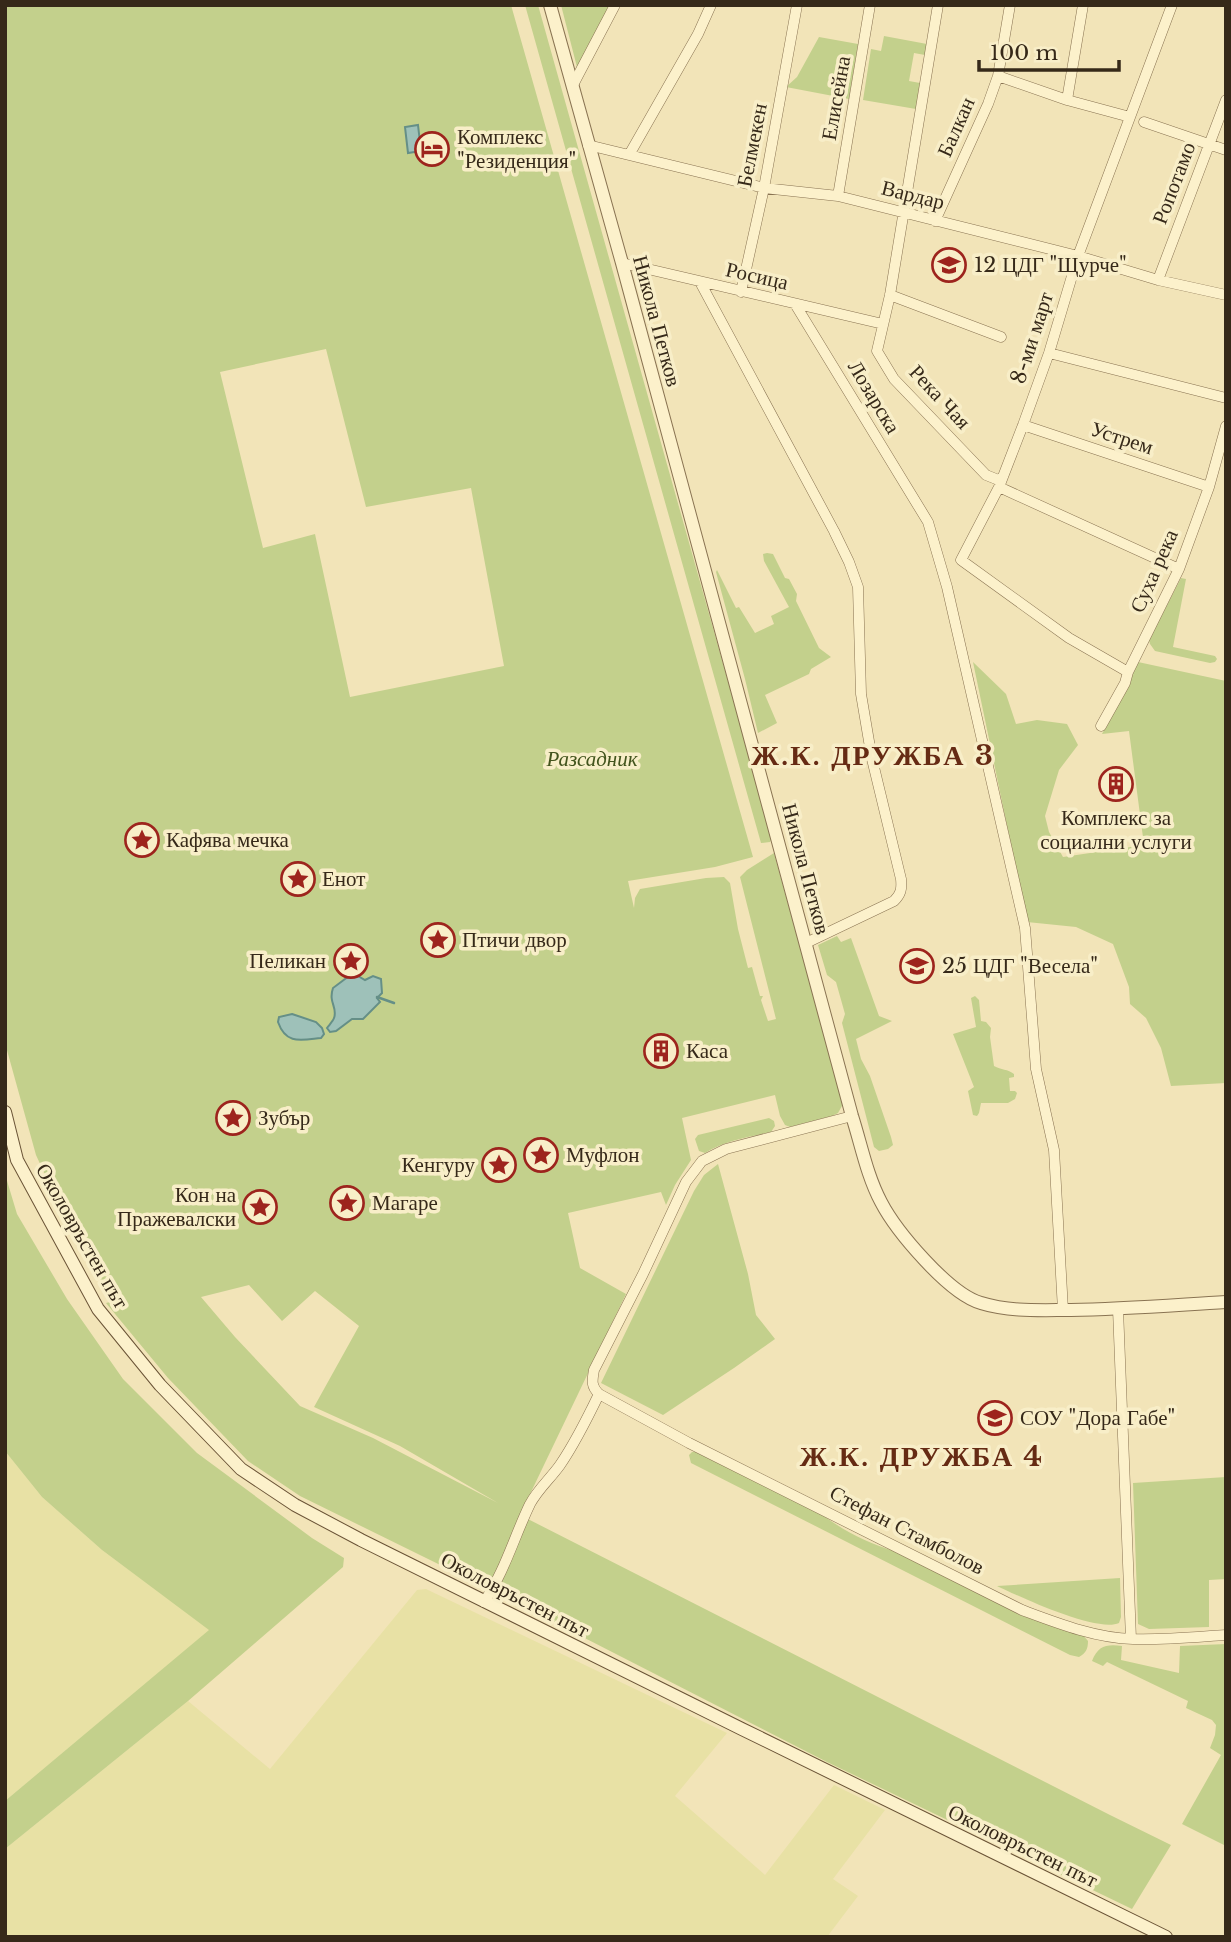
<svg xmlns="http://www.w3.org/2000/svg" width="1231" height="1942" viewBox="0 0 1231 1942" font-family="'Libre Baskerville',serif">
<rect width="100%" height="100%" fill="#f2e4b8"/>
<path fill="#e8e1a5" d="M5 1451 42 1497 102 1550 210 1630 5 1801Z
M426 1589 727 1733 675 1796 765 1875 834 1785 885 1810 833 1879 858 1896 827 1937H5V1849L188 1701 270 1769 417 1590Z"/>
<path fill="#c3d08c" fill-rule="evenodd" d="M5 5H511L753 857 715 867 628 881 634 908 635 898 640 889 706 878 724 877 730 883 738 929 748 968 752 967 760 996H763L761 1000 768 1021 776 1019 740 877 747 870 774 853 843 1104 838 1113 832 1116 790 1127 785 1125 780 1116 775 1095 682 1118 691 1160 675 1185 666 1205 661 1192 568 1213 580 1268 626 1294 520 1515 1110 1815 1171 1845 1132 1909 827 1762 485 1587 300 1496 248 1461 168 1378 106 1303 114 1301 104 1288 58 1203 36 1155 5 1043ZM326 349 366 507 471 488 504 666 350 697 315 534 263 548 220 372ZM249 1285 282 1321 315 1291 359 1326 314 1407 400 1446 498 1503 373 1438 300 1406 235 1337 201 1297Z
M525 5H538L772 838 770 842 761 843Z
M561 5H610L578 71Z
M884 36 927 44 925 55 914 53 909 81 920 83 916 109 863 100 871 49 881 51Z
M819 37 858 44 849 99 786 87 797 77Z
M767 553 773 554 785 578 789 579 797 594 796 601 819 648 831 657 811 669 809 674 765 695 777 723 758 733 745 679 716 572 717 570 736 608 739 607 755 633 774 624 771 616 789 607 764 561 763 554Z
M1181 578 1186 579 1173 647 1215 656 1217 659 1215 662 1210 663 1155 651 1150 644 1149 640Z
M973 662 1006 694 1016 724 1037 720 1067 724 1078 745 1059 770 1045 816 1049 832 1063 857 1144 845 1129 731 1102 734 1138 662 1226 681V1083L1171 1086 1161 1048 1146 1018 1130 1004 1129 987 1113 944 1076 927 1027 922Z
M837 936 841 942 851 938 879 1016 892 1021 856 1039 861 1059 870 1076 891 1137 893 1145 888 1149 879 1151 874 1147 842 1023 845 1014 836 982 827 975 818 945Z
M975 996 979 1000 981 1021 986 1022 991 1028 990 1037 994 1066C1001 1070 1008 1069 1014 1074V1077L1009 1078 1010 1091H1015L1017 1093 1015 1099 1008 1103H981L979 1113 977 1116 973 1115 968 1091 974 1087 953 1034 976 1027 971 998Z
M769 1118 774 1121 775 1126 771 1132C749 1137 724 1141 705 1153L699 1151 695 1139 698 1135Z
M718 1164 748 1274 756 1315 775 1339 734 1368 663 1415 601 1383 694 1191 704 1175Z
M5 1174 17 1214 67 1299 123 1379 197 1453 312 1538 344 1558 343 1567 188 1701 5 1849V1801L209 1630 102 1550 42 1497 5 1451Z
M692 1452H696L824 1516C846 1532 869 1544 895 1551L1023 1616 1083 1635 1088 1641C1088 1649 1086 1653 1079 1657L1070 1655 691 1463 689 1455Z
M1226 1477V1579L1209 1580V1627L1149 1629 1138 1624 1133 1483Z
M1120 1578 1121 1617 1119 1623C1097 1633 1020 1597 997 1586Z
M1226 1644V1846L1182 1824 1221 1755 1210 1748 1215 1735 1216 1725 1212 1720 1186 1708 1188 1701 1107 1662 1103 1666 1092 1661C1098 1646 1106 1644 1122 1646L1121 1660 1179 1673 1180 1646Z"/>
<path fill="#9ec1b9" stroke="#658f87" stroke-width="2" d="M418 125 421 151 408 153 405 127Z
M353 973 365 980 373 976 381 979 382 993 377 998 380 1002 363 1019H352L336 1031 330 1032 327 1028C330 1024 333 1021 334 1018 338 1007 328 1003 333 988Z
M292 1014 316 1022 322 1028 324 1034 321 1038C301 1040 286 1045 278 1022L279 1017Z"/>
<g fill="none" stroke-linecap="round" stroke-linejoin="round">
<path stroke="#658f87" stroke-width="2.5" d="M377 997 394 1003"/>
<g stroke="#897352" stroke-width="11">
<path id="minor" d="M938 5 890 295 877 351 894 379 986 475 1001 481
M998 76 1067 100 1130 117
M573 85 615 5
M1067 100 1083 5
M1144 122 1226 150
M588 145 764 188 838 196 1078 256 1158 280 1226 295
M629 155 698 34 711 5
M838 196 870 5
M935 221 988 104 998 76 1010 5
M622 263 883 324
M1158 280 1226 100
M700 282 834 531 849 562 858 587 861 694 872 759 901 879C902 889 901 894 894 901L806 943
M741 292 764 188 797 5
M890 295 1001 337
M795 304 928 522 947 587 1025 928 1036 1069 1054 1150 1063 1310
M1049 353 1226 398
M1023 425 1209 487
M999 487 1179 569
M1128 672 1069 638 961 560 999 487 1023 425 1049 353 1078 256 1172 5
M1101 726 1125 683 1128 672 1179 569 1209 487 1226 426
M852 1116 726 1149 702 1161 686 1182 643 1274 594 1370C592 1381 591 1386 599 1394L689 1443 1022 1610C1057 1623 1095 1638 1133 1639 1164 1640 1195 1637 1226 1635
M1118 1309 1131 1639
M484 1602C505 1571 514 1537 530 1504 538 1489 550 1479 560 1465 575 1443 587 1419 599 1394"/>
</g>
<g stroke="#897352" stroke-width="14">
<path id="tertiary" d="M550 5 622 263 852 1116C861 1144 867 1176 881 1202 896 1231 949 1294 981 1303 1010 1312 1041 1310 1071 1310 1123 1309 1174 1305 1226 1302"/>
</g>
<g stroke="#6a5336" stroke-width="14">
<path id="secondary" d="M5 1112 17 1160 98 1309 160 1385 241 1469 295 1505 361 1540 742 1729 1166 1937"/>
</g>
<use href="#minor" stroke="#fcf1cb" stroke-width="10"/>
<use href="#tertiary" stroke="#fcf1cb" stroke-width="12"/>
<use href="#secondary" stroke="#fcf1cb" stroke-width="12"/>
</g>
<defs>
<g id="hotel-ring" transform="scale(1.75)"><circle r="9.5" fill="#f8eec8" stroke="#9d241d" stroke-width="1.5"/><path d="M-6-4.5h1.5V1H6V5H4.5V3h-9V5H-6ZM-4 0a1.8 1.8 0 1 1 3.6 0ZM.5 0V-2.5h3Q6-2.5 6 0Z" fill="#9d241d"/></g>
<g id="school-ring" transform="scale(1.75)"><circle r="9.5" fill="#f8eec8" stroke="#9d241d" stroke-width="1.5"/><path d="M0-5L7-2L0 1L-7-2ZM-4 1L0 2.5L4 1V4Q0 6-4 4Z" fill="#9d241d"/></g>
<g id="building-ring" transform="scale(1.75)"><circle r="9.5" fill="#f8eec8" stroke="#9d241d" stroke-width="1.5"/><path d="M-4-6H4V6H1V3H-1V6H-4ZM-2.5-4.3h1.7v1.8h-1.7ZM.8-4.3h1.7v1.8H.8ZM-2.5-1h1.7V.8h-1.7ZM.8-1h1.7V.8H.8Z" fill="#9d241d"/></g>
<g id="sight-ring" transform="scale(1.75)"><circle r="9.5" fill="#f8eec8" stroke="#9d241d" stroke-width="1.5"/><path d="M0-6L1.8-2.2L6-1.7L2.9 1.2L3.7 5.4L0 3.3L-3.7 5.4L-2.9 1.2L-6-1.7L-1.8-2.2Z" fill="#9d241d"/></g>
</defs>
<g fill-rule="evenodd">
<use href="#hotel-ring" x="432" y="149"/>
<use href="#school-ring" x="949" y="265"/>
<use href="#building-ring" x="1116" y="784"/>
<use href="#sight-ring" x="142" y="840"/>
<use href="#sight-ring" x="298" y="879"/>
<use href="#sight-ring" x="438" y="940"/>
<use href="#sight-ring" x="351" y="961"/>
<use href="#school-ring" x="917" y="966"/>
<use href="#building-ring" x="661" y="1051"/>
<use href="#sight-ring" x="233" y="1118"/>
<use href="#sight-ring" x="541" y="1155"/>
<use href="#sight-ring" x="499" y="1165"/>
<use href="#sight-ring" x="347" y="1203"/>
<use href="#sight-ring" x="260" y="1207"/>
<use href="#school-ring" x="995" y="1418"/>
</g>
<g text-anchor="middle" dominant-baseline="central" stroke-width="7" stroke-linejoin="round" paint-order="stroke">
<g font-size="21" fill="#362919" stroke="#f8eec8">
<text transform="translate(836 98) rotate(-80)">Елисейна</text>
<text transform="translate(956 127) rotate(-66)">Балкан</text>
<text transform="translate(752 145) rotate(-79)">Белмекен</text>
<text transform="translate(1174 183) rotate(-69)">Ропотамо</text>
<text transform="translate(913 195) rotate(14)">Вардар</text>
<text transform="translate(757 276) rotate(13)">Росица</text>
<text transform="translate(657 321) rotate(75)">Никола Петков</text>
<text transform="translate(1032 338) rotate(-72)">8-ми март</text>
<text transform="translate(874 397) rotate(59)">Лозарска</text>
<text transform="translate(940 397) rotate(47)">Река Чая</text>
<text transform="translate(1122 438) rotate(18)">Устрем</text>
<text transform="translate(1154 571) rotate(-66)">Суха река</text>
<text transform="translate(806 869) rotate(75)">Никола Петков</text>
<text transform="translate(82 1236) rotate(60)">Околовръстен път</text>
<text transform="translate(907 1530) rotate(27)">Стефан Стамболов</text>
<text transform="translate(515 1595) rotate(27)">Околовръстен път</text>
<text transform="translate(1023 1846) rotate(26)">Околовръстен път</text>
</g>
<g font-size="21" fill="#362919" stroke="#f8eec8" text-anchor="start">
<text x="457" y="137">Комплекс<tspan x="457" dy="24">"Резиденция"</tspan></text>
<text x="974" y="265">12 ЦДГ "Щурче"</text>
<text x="1116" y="818" text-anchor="middle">Комплекс за<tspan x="1116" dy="24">социални услуги</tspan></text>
<text x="166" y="840">Кафява мечка</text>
<text x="322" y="879">Енот</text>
<text x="462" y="940">Птичи двор</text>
<text x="326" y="961" text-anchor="end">Пеликан</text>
<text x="942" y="966">25 ЦДГ "Весела"</text>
<text x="686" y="1051">Каса</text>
<text x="258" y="1118">Зубър</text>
<text x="566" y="1155">Муфлон</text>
<text x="475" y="1165" text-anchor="end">Кенгуру</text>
<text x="236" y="1195" text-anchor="end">Кон на<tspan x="236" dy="24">Пражевалски</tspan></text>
<text x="372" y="1203">Магаре</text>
<text x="1020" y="1418">СОУ "Дора Габе"</text>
</g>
<g font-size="21" font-style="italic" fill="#43541d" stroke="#f8eec8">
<text x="592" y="759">Разсадник</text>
</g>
<g font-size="28" font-weight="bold" letter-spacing="2" fill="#662b14" stroke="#f8eec8">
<text x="873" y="755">Ж.К. ДРУЖБА 3</text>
<text x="922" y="1456">Ж.К. ДРУЖБА 4</text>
</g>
</g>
<rect width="1231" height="1942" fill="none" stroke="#362919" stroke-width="14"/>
<path d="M979 60v10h140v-10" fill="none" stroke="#362919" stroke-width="3.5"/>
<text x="990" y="60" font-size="21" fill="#362919" stroke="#f8eec8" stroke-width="5" paint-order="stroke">100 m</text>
</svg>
